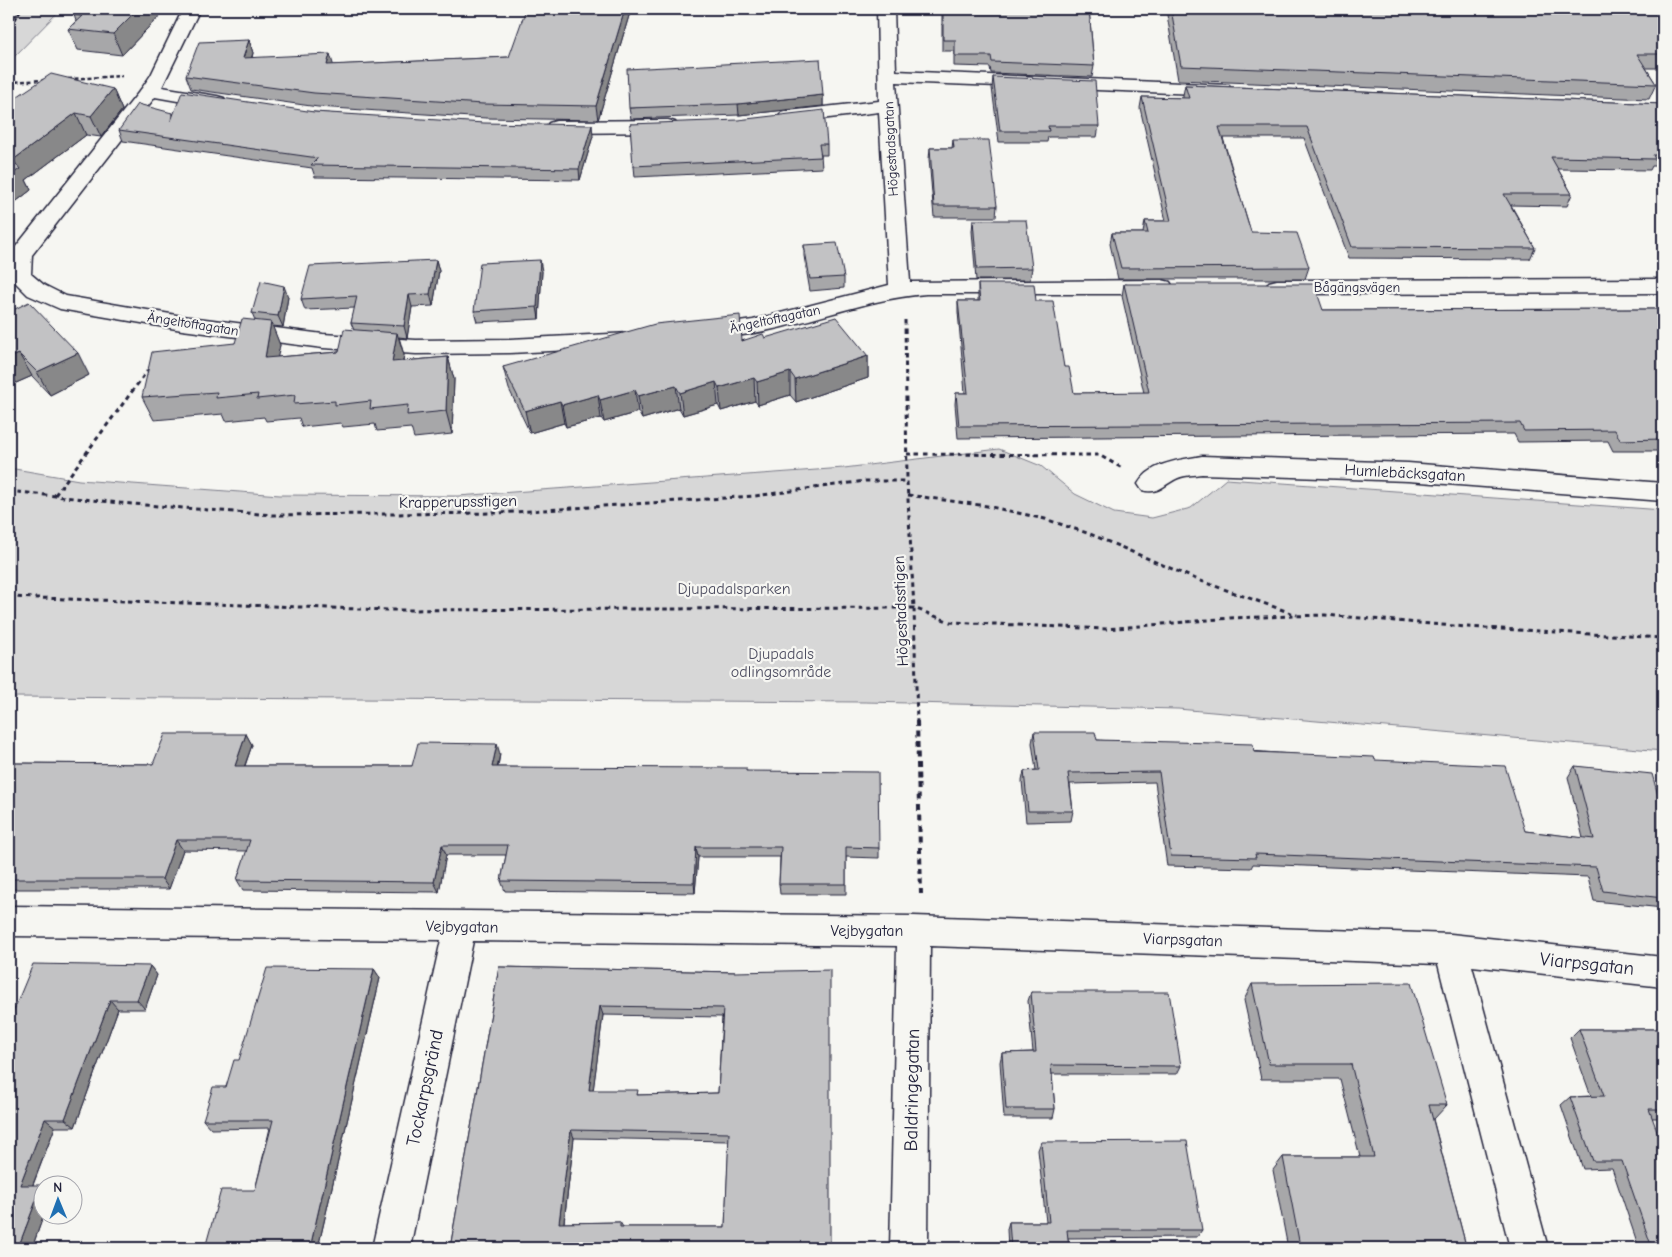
<svg xmlns="http://www.w3.org/2000/svg" width="1672" height="1257" viewBox="0 0 1672 1257" font-family="'Comic Neue',sans-serif">
<rect width="100%" height="100%" fill="#f6f6f2"/>
<filter id="ink" filterUnits="userSpaceOnUse"><feTurbulence type="fractalNoise" baseFrequency=".02" numOctaves="2"/><feDisplacementMap in="SourceGraphic" scale="10" xChannelSelector="R" yChannelSelector="G"/><feConvolveMatrix kernelMatrix="1 2 1 2 8 2 1 2 1" color-interpolation-filters="sRGB"/></filter>
<g filter="url(#ink)">
<path fill="#d7d7d7" stroke="#7c7c89" d="M9 9H61L9 62Z
M999 449 1041 466 1075 494 1114 513 1152 518 1191 508 1226 479 1663 510V751L1178 709 865 702 9 697V468L79 480 280 495 458 496 844 468Z"/>
<g fill="none" stroke-linecap="round" stroke-linejoin="round">
<g stroke="#22223b" stroke-width="3">
<path id="street" d="M183 9H200L162 87 217 96 224 98 226 102 224 106 217 108 155 97 32 255 31 274 44 285 66 296 182 316 323 334 416 340 510 339 630 333 638 335 641 340 638 345 630 347 510 353 416 354 323 348 182 330 60 309 28 295 9 276 10 254 142 88 151 75Z
M877 9H894L896 71 1229 85 1231 89 1229 93 1222 95 896 82 910 282 1162 280 1170 282 1173 287 1170 292 1162 294H926C861 299 800 328 735 336 722 338 709 341 697 338L694 333 697 328 753 320 889 285 879 112 788 123 781 121 779 117 781 113 788 111 879 101Z
M668 120 675 122 678 126 675 130 668 132 556 133 549 131 546 127 549 123 556 121Z
M1663 279V293L1277 294 1269 292 1266 287 1269 282 1277 280Z
M1202 456 1408 463 1663 483V501L1408 481 1202 474C1195 475 1185 475 1178 478 1164 484 1159 495 1142 490L1138 484C1151 462 1180 460 1202 456Z
M9 906 914 916 1451 934 1663 957V987L1472 966 1548 1248H1510L1438 964 930 946 928 1248H890L897 946 473 941 410 1248H372L441 940 9 936Z"/>
</g>
<path stroke="#22223b" stroke-width="2.5" stroke-dasharray="4 2.5" stroke-linecap="butt" d="M9 31 21 9
M68 79 122 76
M9 82 44 80"/>
<path stroke="#22223b" stroke-width="3" stroke-dasharray="4.5 4" stroke-linecap="butt" d="M905 320 907 481 914 608 917 723
M907 454 1099 455 1122 468
M9 491 120 503 273 515 499 513 755 496 865 481H907
M55 495 151 366
M908 495 987 506 1045 519 1090 534 1198 580 1297 615
M9 597 388 610 914 608 950 622 1106 629 1230 618 1325 615 1466 627 1663 638"/>
<path stroke="#22223b" stroke-width="4" stroke-dasharray="6 4.5" stroke-linecap="butt" d="M917 721 921 894"/>
<use href="#street" fill="#f6f6f2" fill-rule="evenodd"/>
</g>
<path fill="#a7a7a9" stroke="#22223b" fill-rule="evenodd" d="M166 9 122 55 78 50 68 29 76 21 74 15Z
M631 9 598 120 486 118 318 107 191 89 186 76 249 40 253 53 252 58 333 65 509 57Z
M942 9H1089L1094 66 1092 77 991 73 990 67 954 66V51H942Z
M1166 9H1663V68H1646L1656 84 1649 99 1178 80Z
M993 77 1099 126 1097 137H1048L1047 142H999L992 88Z
M1185 85 1663 104V166H1652L1650 170 1558 169 1572 194 1567 206 1511 205 1535 248 1530 259 1349 258 1304 138H1223L1251 232 1309 267 1305 279H1118L1110 244 1112 233H1143L1145 221H1166L1140 108 1142 97 1183 98V95Z
M113 89 122 110 101 137 86 135 26 180 31 190 9 207V102Z
M823 95V106L739 115 631 119 629 108Z
M314 112 593 136 580 180 315 177 312 168 123 141 119 130 172 113 173 115Z
M630 124 827 144V155H821L822 168 635 177Z
M953 140 997 206 996 217H934L929 159 930 148H952Z
M973 220 1032 268 1030 280H976L972 231Z
M804 245 844 277V288L810 291 804 256Z
M436 260 439 271 433 306 412 307 407 338 399 337 404 355 403 361 448 357 454 379 452 434 414 438 411 428 377 431 375 424 343 427 341 423 302 427 299 418 266 421 264 417 226 421 223 414 154 420 142 397 235 343 255 320 252 313 288 297 283 327 272 326 280 345 277 357 339 352 354 330 351 323 355 308 305 310 301 299Z
M542 271 539 319 477 322 474 311Z
M978 284 1036 301 1064 367 1074 393H1144L1122 296 1124 284 1323 310 1663 309V451H1613L1608 441 1518 442 1514 434 958 438 955 404 956 393H965L958 312V301H978Z
M9 312 89 375 50 395 32 376 16 383 9 376Z
M765 338 868 356V378L796 402 790 395 758 405 755 401 721 411 718 405 683 415 679 408 642 419 638 412 604 422 601 418 566 427 564 423 530 433 509 389 503 367Z
M1034 732 1097 740 1375 760 1525 831 1583 838 1568 777 1575 766 1663 806V908L1594 901 1588 877 1253 864 1251 868 1167 866 1155 782 1070 784 1073 811 1071 821 1026 822 1022 781 1024 771 1036 770 1032 743Z
M246 734 252 745 245 766H412L500 754 498 767 747 771 879 848V858L846 857V894H780L779 884 780 857H698L695 893 505 891 501 881 506 855H446L439 892 243 890 237 880 247 851 183 850 169 889H9V763L153 764Z
M150 966 157 975 145 1009H118L75 1127H55L33 1185 44 1214 32 1248H9V1022Z
M499 967 735 972 830 1248H450ZM603 1015 722 1017 718 1093 639 1095 593 1090ZM574 1138 729 1141 725 1227H623L620 1222 564 1223Z
M374 969 380 978 318 1248H205L255 1190 270 1128 211 1129 203 1120 226 1087 239 1060Z
M1252 984 1447 1105 1434 1119H1433L1466 1246 1473 1248H1288L1273 1170 1283 1157H1360L1340 1079H1261L1244 1000Z
M1031 992 1181 1066 1177 1074H1052L1055 1109 1053 1118H1004L1000 1062 1002 1053 1033 1052 1028 1001Z
M1579 1029H1663V1118H1652L1663 1248H1639L1612 1168 1583 1169 1561 1105 1570 1097 1591 1096 1570 1038Z
M1041 1142 1202 1230 1197 1237 1068 1238 1069 1248H1008L1007 1229 1009 1222H1046L1038 1150Z"/>
<path fill="#888889" stroke="#22223b" d="M138 9H166L122 55 113 34Z
M625 9H631L598 120 596 106Z
M249 40 253 53 247 72 243 58Z
M330 54 334 67 327 65Z
M113 89 122 110 101 137 91 116Z
M823 95V106L739 115 738 104Z
M76 113 86 135 26 180 31 190 9 207V176L13 160Z
M592 125 593 136 580 180 579 169Z
M436 260 439 271 433 306 430 294Z
M540 260 542 271 539 319 537 307Z
M284 286 288 297 283 327 278 316Z
M409 295 412 307 407 338 404 326Z
M271 322 280 345 273 381 265 358Z
M397 333 404 355 399 384 392 362Z
M78 353 89 375 50 395 37 372Z
M19 354 32 376 16 383 9 371V358Z
M868 356V378L796 402 795 379Z
M448 357 454 379 452 434 446 411Z
M790 372V395L758 405 757 382Z
M754 378 755 401 721 411 719 388Z
M716 382 718 405 683 415 680 393Z
M676 386 679 408 642 419 638 396Z
M635 390 638 412 604 422 600 400Z
M598 395 601 418 566 427 562 405Z
M560 401 564 423 530 433 525 411Z
M246 734 252 745 241 776 235 766Z
M497 744 500 754 495 778 492 767Z
M176 840 183 850 169 889 162 879Z
M442 845 446 855 439 892 434 882Z
M696 847 698 857 695 893 694 883Z
M150 966 157 975 145 1009 137 1000Z
M374 969 380 978 318 1248H310Z
M110 1000 118 1009 75 1127 65 1119Z
M600 1006 603 1015 592 1099 589 1090Z
M45 1119 55 1127 30 1192 20 1185Z
M571 1130 574 1138 563 1230 559 1223Z
M42 1185V1214H44L32 1248H18Z"/>
<path fill="#c2c2c4" stroke="#22223b" fill-rule="evenodd" d="M81 9H138L113 34 68 29 82 16 74 15Z
M526 9H625L596 106 483 104 314 93 186 76 199 42 249 40 243 58 330 54 327 65 509 57Z
M943 9H1089L1094 66 992 62 991 56H955V40H943Z
M1171 9H1663V54H1637L1656 84 1181 66Z
M820 59 823 95 738 104 629 108 627 69Z
M51 74 113 89 91 116 76 113 13 160 20 169 9 176V109L11 107H9V102Z
M993 77 1095 81 1099 126H1048L1049 131H1000Z
M1185 85 1663 104V155H1653L1655 159 1551 157 1572 194H1504L1535 248 1352 247 1307 127H1219L1251 232 1297 233 1309 267 1121 268 1112 233H1148L1145 221H1171L1142 97 1189 98Z
M182 92 314 112 484 123 592 125 579 169 311 165 318 158 119 130 138 104 172 113 171 121Z
M824 110 827 144H819L821 157 633 166 630 124 738 120Z
M953 140H989L997 206H934L930 148H954Z
M973 220H1026L1032 268 977 269Z
M837 243 844 277 810 279 804 245Z
M436 260 430 294 409 295 404 326 351 323 357 296 301 299 310 266Z
M540 260 537 307 474 311 480 263Z
M261 281 284 286 278 316 252 313Z
M978 284H1034L1036 301H1053L1064 367H1069L1074 393 1149 392 1124 284H1314L1323 310 1663 309V439L1620 440 1615 430 1524 431 1520 423 959 426 956 393H968L958 301H980Z
M29 302 78 353 37 372 19 354 9 358V312Z
M740 315 742 341 763 334 765 338 836 317 868 356 795 379 790 372 757 382 754 378 719 388 716 382 680 393 676 386 638 396 635 390 600 400 598 395 562 405 560 401 525 411 503 367 655 324Z
M242 319 271 322 265 358 339 352 344 329 397 333 392 362 448 357 446 411 407 415 408 405 370 409 371 401 335 405V401L294 404 295 395 257 399 258 394 216 398 217 392 142 397 152 352 235 343Z
M1034 732H1095L1097 740 1253 744 1254 752 1374 757 1375 760 1505 766 1525 831 1594 839 1575 766 1652 774 1661 806H1663V898L1603 891 1596 867 1255 854 1256 858 1171 856 1159 772 1068 773 1073 811H1028L1024 771 1039 770Z
M165 734H246L235 766H412L418 743 497 744 492 767 746 768V771L878 772 879 848 846 847V884H779L781 847H696L694 883 501 881 508 845H442L434 882 237 880 250 840H176L162 879H9V763L153 764Z
M33 964 150 966 137 1000H110L65 1119H45L20 1185H42L18 1248H9V1022Z
M499 967 735 972 830 970V1248H450ZM600 1006 723 1008 718 1093 637 1095 638 1090H589ZM571 1130 729 1133 725 1227H620V1222L559 1223Z
M267 968 374 969 310 1248H205L221 1190H255L273 1120H203L213 1087H226L234 1060H239Z
M1411 983 1447 1105H1429L1466 1246H1472L1473 1248H1368V1247L1300 1246 1283 1157H1374L1351 1064H1269L1252 984Z
M1031 992H1169L1181 1066 1051 1065 1055 1109H1006L1002 1053 1036 1052Z
M1579 1029H1663V1109H1649L1663 1147V1248H1652L1622 1161H1593L1570 1097 1604 1096Z
M1187 1141 1202 1230H1067L1069 1248H1011L1009 1222H1049L1041 1142Z"/>
</g>
<g text-anchor="middle" dominant-baseline="central" stroke-width="4.5" stroke-linejoin="round" paint-order="stroke">
<g font-size="14" fill="#22223b" stroke="#f6f6f2">
<text transform="translate(891 149) rotate(-93)">Högestadsgatan</text>
<text x="1357" y="287">Bågängsvägen</text>
<text transform="translate(775 319) rotate(-12)">Ängeltoftagatan</text>
<text transform="translate(193 324) rotate(9)">Ängeltoftagatan</text>
</g>
<g font-size="16" fill="#22223b" stroke="#f6f6f2">
<text transform="translate(1405 473) rotate(3)">Humlebäcksgatan</text>
<text transform="translate(458 502) rotate(-1)">Krapperupsstigen</text>
<text transform="translate(901 611) rotate(-92)">Högestadsstigen</text>
<text transform="translate(462 927) rotate(1)">Vejbygatan</text>
<text x="867" y="931">Vejbygatan</text>
<text transform="translate(1183 940) rotate(2)">Viarpsgatan</text>
</g>
<g font-size="16" fill="#4f4f62" stroke="#f6f6f2">
<text x="734" y="589">Djupadalsparken</text>
<text x="781" y="654">Djupadals<tspan x="781" dy="18">odlingsområde</tspan></text>
</g>
<g font-size="19" fill="#22223b" stroke="#f6f6f2">
<text transform="translate(1587 964) rotate(6)">Viarpsgatan</text>
<text transform="translate(425 1088) rotate(-78)">Tockarpsgränd</text>
<text transform="translate(912 1090) rotate(-89)">Baldringegatan</text>
</g>
</g>
<rect width="1672" height="1257" fill="none" stroke="#f6f6f2" stroke-width="30"/>
<rect x="15" y="15" width="1642" height="1227" fill="none" stroke="#22223b" stroke-width="2" filter="url(#ink)"/>
<g transform="translate(58 1200) rotate(359)"><circle r="24" fill="#f6f6f2" stroke="#a1a1a9"/>
<path d="M0-4L9 19L0 12L-9 19Z" fill="#1f6fb2"/>
<text y="-8" font-size="14" font-weight="bold" text-anchor="middle" fill="#22223b">N</text>
</g>
</svg>
